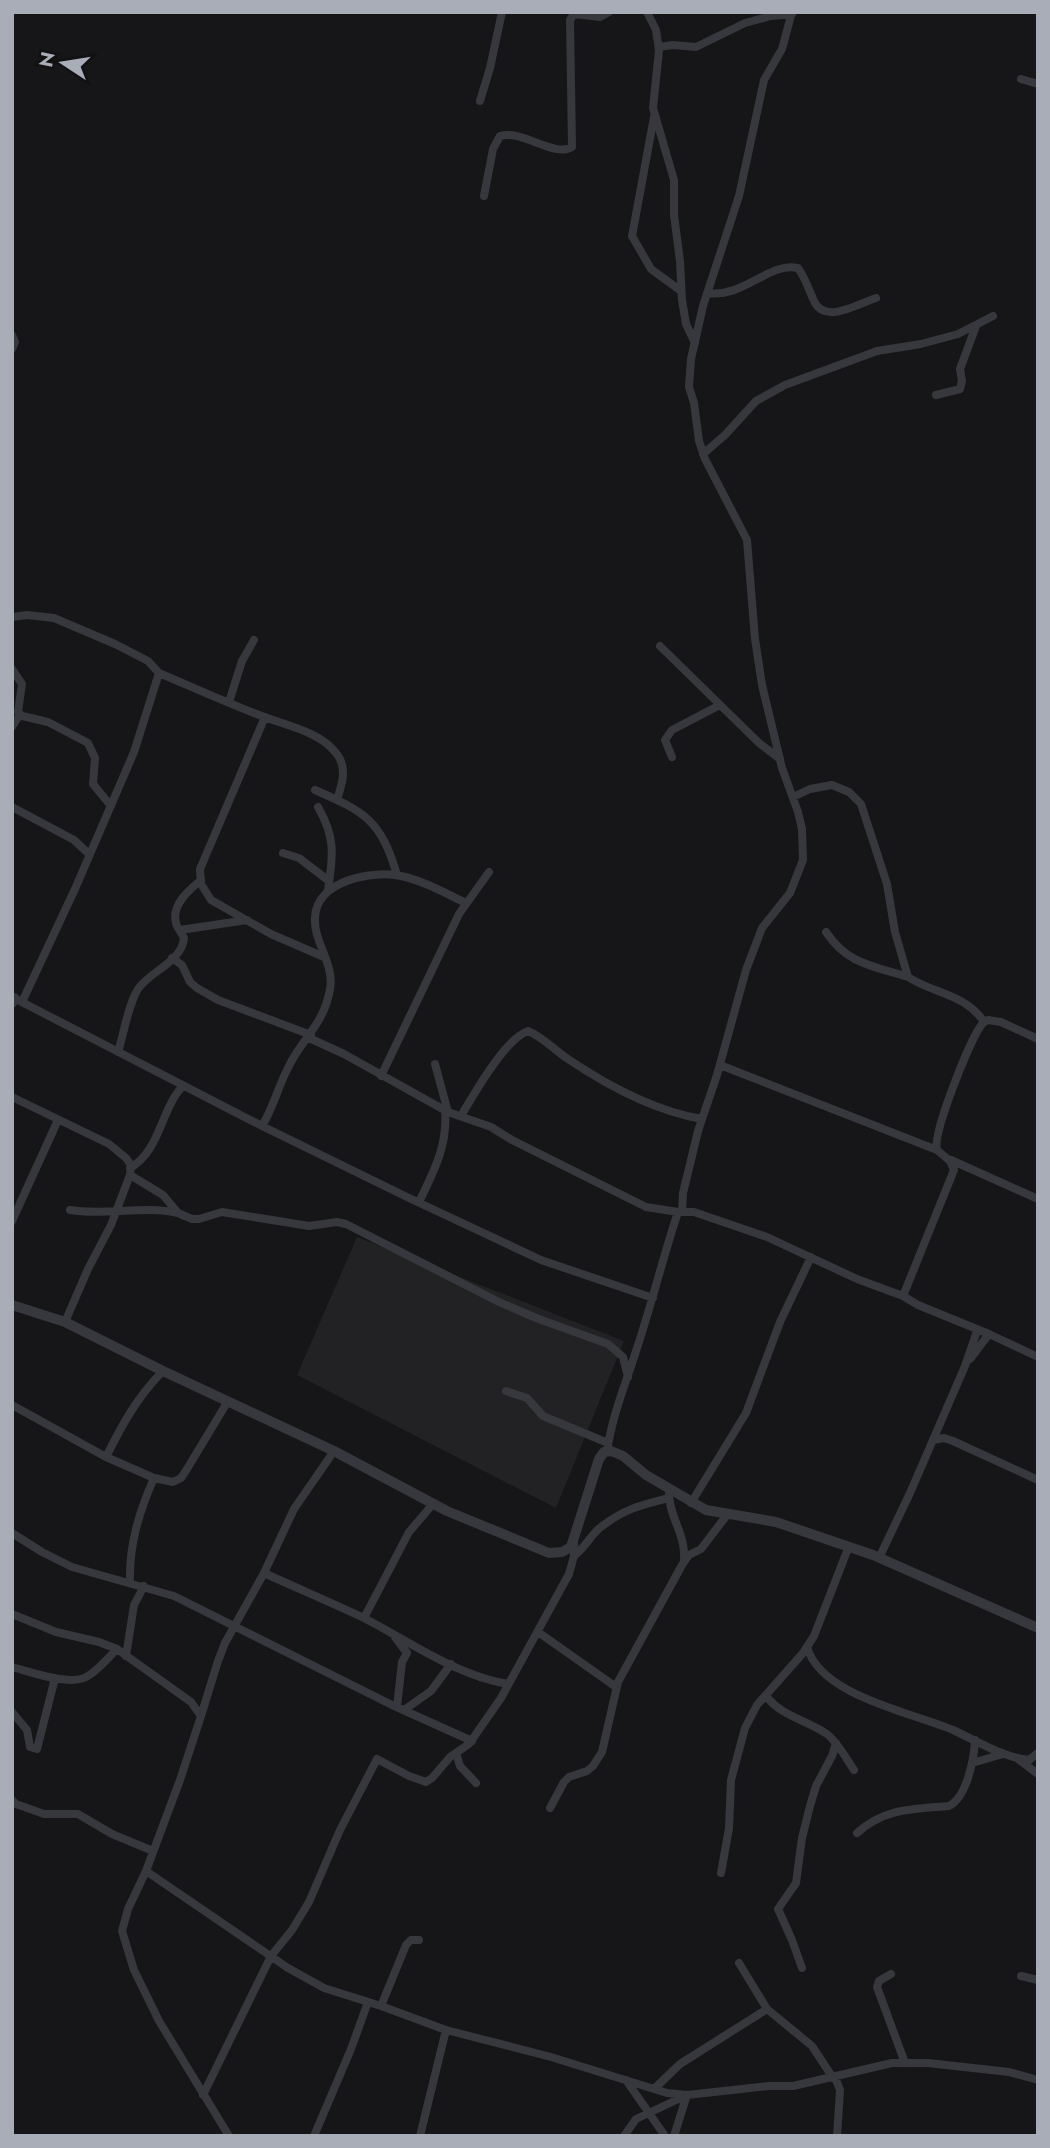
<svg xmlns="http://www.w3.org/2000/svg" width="1050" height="2148" viewBox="0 0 1050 2148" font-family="Jost,sans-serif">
<rect width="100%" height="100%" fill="#161618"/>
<path fill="#222225" d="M357 1237 624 1341 556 1508 297 1375Z"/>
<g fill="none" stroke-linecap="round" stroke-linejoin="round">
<path stroke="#37383d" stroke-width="8" d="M647 12 656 30 659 50 653 108 674 180V215L680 261 682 300 686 324 695 343
M659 47 673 45 696 47 745 23 771 16 792 14
M1021 79 1038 84
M480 101 490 68 502 12
M654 117 632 236 651 269 681 291
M484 196 493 149 500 136C522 129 554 158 572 147L570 20 574 14 600 17 609 12
M707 293C745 298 768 262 798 268 806 279 809 291 815 303 827 324 859 303 876 298
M12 335 15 342 12 349
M936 395 960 389 962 381 960 369 976 326
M703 454 725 435 756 401 785 385 877 351 921 344 958 334 993 316
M12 617 27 615 54 618 115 644 148 661 159 673 134 752 75 889 22 1002
M660 646 759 743 780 759
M12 669 22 684 18 712 22 716 48 722 88 743 95 758 93 784 111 806
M159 673C192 687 225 702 259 715 284 725 319 731 336 753 348 767 342 784 337 800
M229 702 242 661 254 640
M265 717 200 869 201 884 211 900 271 934 324 957
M12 727 20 714
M672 757 665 740 672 730 720 705
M315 790C365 812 381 820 397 875
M793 797 810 789 832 785 849 792 861 804 887 884 895 932 908 977C934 994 966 994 984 1022
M12 807 74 840 89 854
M318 807C336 838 333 856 328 890
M283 853 299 858 329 881
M180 930 247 920
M826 932C847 964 873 966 908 977
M172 958 182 965 190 982 197 988 218 1000 311 1035
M12 997 262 1126 409 1198 541 1260 653 1298
M309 1038 344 1054 448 1112 491 1127 512 1140 646 1207 678 1212
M118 1052C124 1033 128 1005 138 989 150 971 182 962 184 938 182 933 177 928 176 923 171 905 189 890 201 880
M435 1064 448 1112
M720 1065 937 1150
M381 1076 459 914 489 872
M12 1097 109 1144 126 1158 131 1165 130 1175 111 1225 88 1269 65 1322
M461 1116C474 1094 505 1039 528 1031 543 1037 554 1050 568 1059 608 1086 655 1111 702 1119
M262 1126C273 1108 278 1087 288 1068 302 1038 324 1025 330 989 335 964 313 942 315 917 317 880 373 870 401 876 424 881 445 893 466 903
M951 1160 1038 1199
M130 1168C160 1152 161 1108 183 1086
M130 1175 163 1195 178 1213 192 1219H199L222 1212 309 1226 337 1222 346 1224 499 1302 536 1318 608 1344 623 1357 628 1377
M419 1202C434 1171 448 1145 445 1110
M70 1210C105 1216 143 1205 178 1213
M682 1212 683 1193 698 1131 717 1075 746 970 762 928 790 893 803 860 802 829 798 812 782 768 762 685 755 639 747 540 705 459 699 441 694 403 689 387 691 359 703 306 739 196 764 80 782 49 792 12
M12 1221 58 1120
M903 1296 954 1170 950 1161 937 1150C932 1134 969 1043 980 1027 982 1023 984 1022 988 1020L1001 1022 1038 1039
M970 1359 989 1334
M506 1391 527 1398 543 1416 608 1443
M12 1405 106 1457 154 1478 173 1482 181 1478 187 1469 228 1401
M933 1440 944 1438 953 1441 1038 1480
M607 1452C612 1415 626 1383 637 1348 652 1303 663 1257 678 1212H694L767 1237 857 1279 903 1296 918 1305 989 1334 1038 1357
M106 1457C122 1425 137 1397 163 1371
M669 1493C669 1518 686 1533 684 1561
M691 1503 746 1413 780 1322 811 1257
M12 1533 42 1552 72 1567 174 1596 392 1705 472 1741
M574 1556C586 1547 592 1533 601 1527 624 1509 641 1505 669 1498
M879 1558 910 1493 965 1366 977 1331
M264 1573C297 1588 330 1602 362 1617 409 1641 455 1675 508 1684
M130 1582C129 1545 139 1512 154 1478
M12 1614 56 1632 99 1642 117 1649 191 1702 201 1716 180 1780 146 1871 128 1909 122 1931 134 1970 159 2021 229 2136
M364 1618 409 1532 433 1504
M538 1632 616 1687
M395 1637 407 1653 402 1662 397 1707
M807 1647C821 1696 911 1712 953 1730 977 1741 1002 1757 1029 1760L1038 1753
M126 1656 134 1605 144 1586
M12 1667C31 1672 71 1687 88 1676 99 1669 108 1658 117 1649
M766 1696C781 1716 807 1720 827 1734 838 1743 846 1758 854 1770
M404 1710 431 1691 451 1664
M12 1712 27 1730 30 1747 37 1749 55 1678
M201 1716 218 1661 225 1643 264 1573 294 1509 334 1451
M456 1753 460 1766 476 1783
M1018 1759 1038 1774
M972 1763 1003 1754
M12 1800 16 1804 44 1814H78L112 1834 153 1851
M550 1808 564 1782 569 1777 587 1771 593 1766 602 1752 618 1682 682 1565 689 1555 701 1549 727 1515
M857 1833C884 1808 913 1809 949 1806 967 1797 974 1759 975 1740
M146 1871 288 1968 324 1988 381 2006 446 2030 551 2057 667 2093 687 2095 769 2086H793L892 2063H928L1009 2072 1038 2080
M721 1873 729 1828 731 1780 745 1728 757 1705 803 1653 814 1636 849 1546
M739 1963 767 2009 812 2046 833 2078
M802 1968 792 1940 778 1909 796 1883 802 1838 810 1806 816 1786 832 1756 836 1743
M891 1974 879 1981 877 1987 905 2063
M1021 1976 1038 1980
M381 2006 406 1945 411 1940H419
M835 2077 840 2090 837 2136
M626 2080 665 2136
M654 2089 680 2064 767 2009
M203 2095 271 1956 292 1930 309 1902 340 1830 377 1759 409 1776 426 1782 432 1778 450 1757 469 1744 501 1698 569 1574 574 1556V1542
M314 2136 351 2049 368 2002
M420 2136 446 2030
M624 2136 636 2119 687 2095
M674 2136 687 2095"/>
<path stroke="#37383d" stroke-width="10" d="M12 1003 14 998
M12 1305 65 1322 163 1371 334 1451 447 1511 549 1553 562 1552 571 1547 599 1459 604 1452 611 1451 623 1456 646 1475 706 1510 776 1522 873 1555 1038 1628"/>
</g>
<rect width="1050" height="2148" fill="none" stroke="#a8adb8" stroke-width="28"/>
<g transform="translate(63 63) rotate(282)" stroke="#111113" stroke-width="5" paint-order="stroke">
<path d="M0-5L12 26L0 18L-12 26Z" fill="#a8adb8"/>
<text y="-10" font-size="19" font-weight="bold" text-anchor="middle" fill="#a8adb8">N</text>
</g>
</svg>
